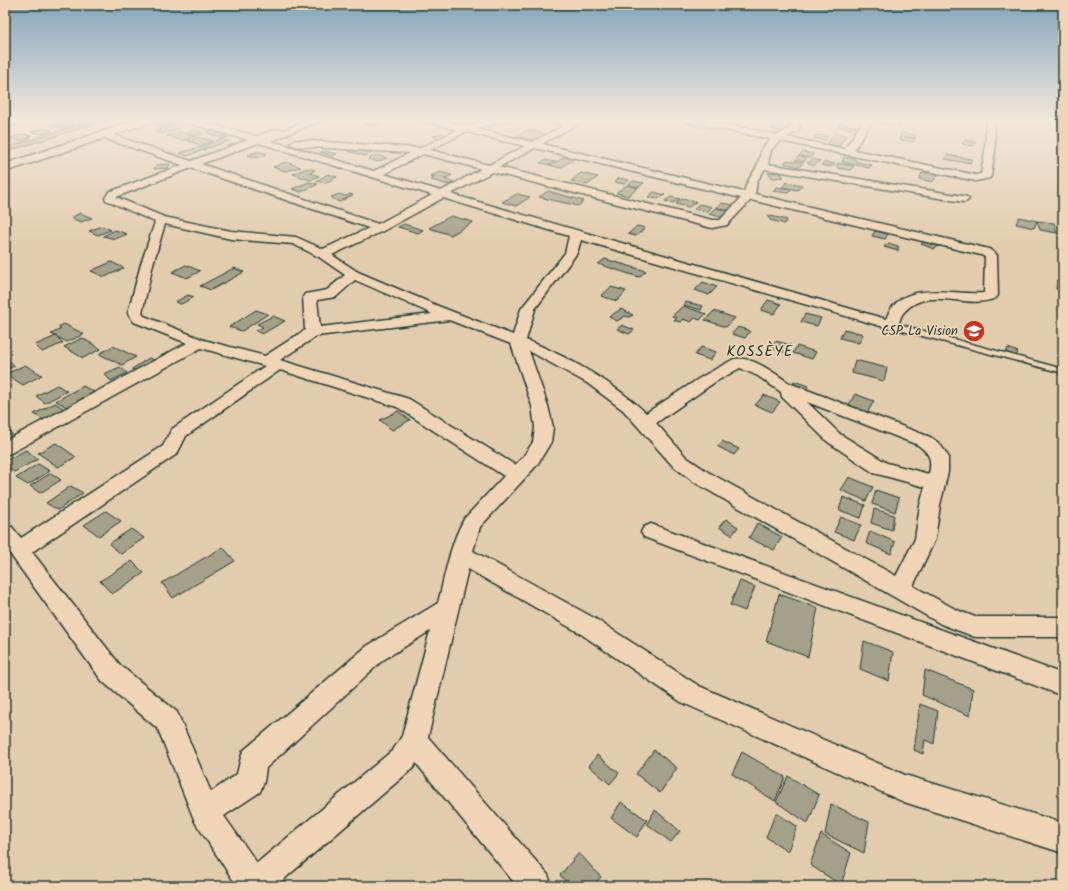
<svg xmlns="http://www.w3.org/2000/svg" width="1068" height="891" viewBox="0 0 1068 891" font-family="Kalam,sans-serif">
<rect width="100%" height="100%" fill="#e2ccae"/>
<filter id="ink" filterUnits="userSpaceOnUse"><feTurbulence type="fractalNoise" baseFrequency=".025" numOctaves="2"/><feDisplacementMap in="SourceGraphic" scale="8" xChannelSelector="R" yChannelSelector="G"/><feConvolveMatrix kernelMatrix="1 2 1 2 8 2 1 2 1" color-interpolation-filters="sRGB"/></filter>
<g filter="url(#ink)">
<path fill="#a5a089" stroke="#1f3d34" d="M97 119H110L5 152V148Z
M768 119H776L779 120 774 124 764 122Z
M876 119H883L902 122 900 126 874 122Z
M15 121 19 122 12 125 17 126 10 127 5 126V124Z
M65 121 74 125 63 128 52 125Z
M165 122 172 124 161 127 155 125Z
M370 122 379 124 372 126 363 124Z
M838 123 858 127 857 128 851 127 852 129 839 127Z
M174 124 183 127 163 134 154 131Z
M776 126 790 129 785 132 771 129Z
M44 128 53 131 42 134 31 132Z
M195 130 204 133 197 136 187 133Z
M528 130 546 134 533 140 515 136Z
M211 131 228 137 222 138 206 133Z
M179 132 195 136 183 141 167 136Z
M441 133 449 135 441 138 433 136Z
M835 133 846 135 839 146 827 144Z
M901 133 916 135 915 138 900 136Z
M24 134 31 136 28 137 31 138 20 141 9 138Z
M817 135 828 137 825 140 814 138Z
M900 136 915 139 914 142 899 140Z
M199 137 213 141 201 145 187 141Z
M221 139 229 141 209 148 202 146Z
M965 140 976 142 973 146 962 144Z
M199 147 206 149 187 156 180 153Z
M354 148 372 153 365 156 347 151Z
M258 151 267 154 257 158 248 155Z
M325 151 337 154 332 156 320 152Z
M803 152 814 154 810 158 799 156Z
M377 155 387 158 378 162 368 159Z
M947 155 972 159 970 163 944 159Z
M799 156 806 158 804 162 795 160Z
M565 157 574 159 560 168 550 165Z
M844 157 855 159 857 162 872 165 869 168 842 162Z
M813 159 820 161 813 166 807 163Z
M545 160 555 162 550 165 540 163Z
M787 160 803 163 799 167 784 163Z
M286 162 301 167 285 171 273 167Z
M825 162 835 164 831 167 821 165Z
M837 163 854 166 850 170 837 168Z
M170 164 168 168 154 169 156 165Z
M307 168 315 170 310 173 319 176 310 180 293 174Z
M440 172 452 175 444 179 454 182 449 185 431 180 435 177 431 176Z
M779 172 784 177 773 178 768 173Z
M581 173 598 177 587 185 571 181Z
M922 173H931L938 176 932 182 919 179Z
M328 174 337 177 325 183 316 181Z
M619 178 629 180 624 184 614 182Z
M633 181 644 183 639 187 628 185Z
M309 182 318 184 301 192 292 189Z
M787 182 802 185 798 190 782 187Z
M627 185 638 188 628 196 616 193Z
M776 187 791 189 788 193 773 191Z
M548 191 584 201 578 206 539 197Z
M654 192 665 195 658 199 648 197Z
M339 194 346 196 350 194 353 195 339 202 331 197Z
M517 194 530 197 516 206 502 202Z
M671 197 680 199 673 203 665 201Z
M682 199 696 202 689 207 676 204Z
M721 203 734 205 728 210 717 207Z
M699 204 712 207 707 212 694 209Z
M715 208 728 211 721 217 709 214Z
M80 213 92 218 81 222 71 218Z
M767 215 787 220 785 224 770 220Z
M451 216 473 222 451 235 429 228Z
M1019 217 1037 221 1034 228 1016 224Z
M1037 221 1054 223 1057 233 1040 230Z
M404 224 423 230 418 233 398 227Z
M102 226 111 230 98 235 89 231Z
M637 226 645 228 636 236 628 234Z
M115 230 127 234 115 239 103 236Z
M875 231 888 234 885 239 872 236Z
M926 240 941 245 934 249 921 244Z
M888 243 898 246V251L884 247Z
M605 259 646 271 639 277 598 264Z
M111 262 124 268 105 277 91 271Z
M186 265 200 271 187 278 172 272Z
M234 268 244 272 211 290 200 286Z
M1057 281 1063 282V290L1056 289Z
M703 282 717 287 709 295 695 290Z
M611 287 626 291 617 301 601 296Z
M188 295 194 297 181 304 175 302Z
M768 300 781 304 774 314 761 310Z
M686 302 703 306 701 310 684 305Z
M683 306 706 314 700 320 695 318 691 322 683 319 680 322 674 320 677 318 672 316Z
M621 309 633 315 629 317 625 316 617 321 609 317Z
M256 310 268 314 242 331 229 327Z
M714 311 735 318 726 327 705 320Z
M805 314 821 318 817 326 801 322Z
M273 316 285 321 262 334 256 331 263 327 257 324Z
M64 324 84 334 67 342 51 334 61 329 58 327Z
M622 325 634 330 629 334 617 329Z
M738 327 750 331 745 338 732 334Z
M844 329 863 334 859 343 840 338Z
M56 336 63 343 42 352 35 345Z
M82 338 101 349 83 358 64 347Z
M775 341 791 345 786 353 771 348Z
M113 346 136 357 122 365 99 354Z
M797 346 816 352 812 359 793 353Z
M701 347 716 352 710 360 695 355Z
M1008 348 1018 352 1016 356 1006 352Z
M149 358 156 361 139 372 132 369Z
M7 359 15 366 5 370V361Z
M855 360 887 368 884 381 852 373Z
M25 365 42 375 23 385 6 374Z
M120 367 127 373 111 381 104 374Z
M794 381 808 386 805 391 791 386Z
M57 385 67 391 45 403 36 396Z
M83 386 94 392 67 407 56 401Z
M855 394 874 401 867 413 848 406Z
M764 395 780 402 772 412 755 405Z
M55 403 71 413 50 424 34 414Z
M398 411 410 420 392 430 380 420Z
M8 429 17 441 5 446V430Z
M722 441 739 449 734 455 717 446Z
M56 443 76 457 58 467 38 453Z
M26 450 38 459 14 472 5 465V461Z
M38 464 50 471 28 485 16 478Z
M51 473 61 480 40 493 30 486Z
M849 477 873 487 866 501 841 490Z
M71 486 83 493 58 510 46 503Z
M876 490 899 498 895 512 872 504Z
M843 497 865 505 861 518 839 510Z
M874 509 894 515 892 530 871 523Z
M106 511 121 521 99 536 84 525Z
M841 517 861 525 854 540 834 532Z
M726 519 738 527 732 535 719 527Z
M757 523 782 537 774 550 749 538Z
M131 529 144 538 121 554 109 544Z
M870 531 895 542 891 554 866 543Z
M223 547 235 561 173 598 162 583Z
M132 561 144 573 112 594 100 581Z
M740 581 755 587 745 611 730 605Z
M779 594 818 608 808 657 766 641Z
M864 641 893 652 889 681 860 669Z
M925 670 973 689 970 716 922 695Z
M920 704 938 711 934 744 925 740 923 754 914 750Z
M654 750 677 768 660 793 636 774Z
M742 752 785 777 775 801 732 774Z
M597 755 619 773 610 784 589 766Z
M788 776 819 795 808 823 776 802Z
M621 802 647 820 637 837 611 818Z
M831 804 869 822 864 853 825 834Z
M655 810 680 831 671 842 647 824Z
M776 813 797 826 788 851 766 837Z
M821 834 851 853 841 885 810 865Z
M579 853 601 877 593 886H570L560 875Z"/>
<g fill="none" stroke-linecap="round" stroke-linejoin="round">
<g stroke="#1f3d34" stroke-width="3">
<path id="lane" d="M888 323H894L1063 369V373L888 327Z"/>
</g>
<g stroke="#1f3d34" stroke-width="3">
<path id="street" d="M174 119H190L257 136 277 129 284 130 312 119H325L271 141 374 171 410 153 295 146 290 143 295 140 420 148 457 130 420 119H437L466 126 494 119H511L477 129 532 142 563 126 541 119H558L570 122 575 119H586L542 144 744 192C747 180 752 176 757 166 763 152 757 152 771 139L685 122 681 119H700L777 135 791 128 788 119H797L800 126 798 131 787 137 845 149 864 119H873L854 150 976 175 981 174 985 151 986 119H994L995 151 991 176 990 178 976 181 780 141 771 150 768 164 963 196 967 197 969 199 967 201 963 202 765 169 757 181 755 194 989 249 997 255 998 295 996 298C967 311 929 284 904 312 900 316 900 323 896 328L891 329 581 240 577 253 535 309 526 340C565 355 616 384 646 413L703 376 734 359C751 355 776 374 789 383L930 437 940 444 948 456V472L940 505 935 539 913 586 957 610 975 617H1063V637H975L941 624 694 482 672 465 623 410 587 383 529 351 548 406 553 427 551 442 537 465 480 527 473 551 594 618 699 686 905 775 1063 823V853L904 802 681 702 578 632 468 569 428 737 548 875 552 886H517L416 763 413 768 276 886H237L195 822 158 729 102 681 5 547V524L12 527 21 538 163 446 172 429 265 366 201 348 11 453 5 455V441L187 343 134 322 128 313 141 264 155 222 106 200 105 198 109 192 182 165 101 137 99 135 101 133H107L191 161 248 140ZM466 132 525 146 489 165 430 150ZM258 143H259L432 195 378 224 201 164ZM535 148 741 198 720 220H712L499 167ZM423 154 481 169 441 191 384 174ZM191 168 369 228 323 249 296 237 231 231 164 217 116 197ZM492 172 712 228 727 225 751 200 981 255 985 257 984 293C952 296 902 277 886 319L451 194ZM443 198 569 236 565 253 521 309 513 335 438 306 358 272 332 255 383 231ZM165 224 231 239 293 244 319 257 345 275 327 290 305 294 303 297 305 330 265 356 204 340 144 316 142 313 153 264ZM355 280 428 312 432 314 320 327 317 300 336 297ZM449 320 511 344 532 406 535 427 533 442 523 457 515 465 409 399 280 360 317 336ZM740 368 758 376 781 392 782 397 828 442 874 473 925 487 920 505 915 539 896 576 708 472 686 457 656 423 715 382ZM280 370 397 407 504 476 464 519C450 544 445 575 438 603L367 646 243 751 240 761 237 774 211 792 177 712 120 665 32 552 177 454 186 436ZM807 402 918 445C930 454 932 459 929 474L887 463 840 434ZM430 631 402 736 393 750 257 863 224 816 260 792 264 782 266 768 383 660Z
M651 524 1063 674V696L644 537 641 532 644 527Z"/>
</g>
<g stroke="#1f3d34" stroke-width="3">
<path id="secondary" d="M139 119H156L155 121 5 172V164Z"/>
</g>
<use href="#lane" fill="#efd5b6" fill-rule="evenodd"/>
<use href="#street" fill="#efd5b6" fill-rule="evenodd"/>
<use href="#secondary" fill="#efd5b6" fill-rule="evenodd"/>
</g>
</g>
<linearGradient id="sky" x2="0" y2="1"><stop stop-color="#84a4bb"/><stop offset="0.49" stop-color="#f2e8db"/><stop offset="1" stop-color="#f2e8db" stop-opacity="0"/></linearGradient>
<rect width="1068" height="244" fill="url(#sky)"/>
<defs>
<g id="school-disc" transform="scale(1.15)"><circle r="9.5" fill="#c8321e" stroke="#efd5b6"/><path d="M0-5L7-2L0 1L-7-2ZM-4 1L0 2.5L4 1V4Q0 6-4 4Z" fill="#fff"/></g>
</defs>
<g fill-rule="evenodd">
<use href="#school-disc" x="974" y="331"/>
</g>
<g text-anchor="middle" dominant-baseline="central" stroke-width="3.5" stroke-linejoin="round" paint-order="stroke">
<g font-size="13" fill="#1f3d34" stroke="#efd5b6" text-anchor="end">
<text x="958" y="331">CSP La Vision</text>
</g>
<g font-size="15" letter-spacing="1" fill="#1f3d34" stroke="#efd5b6">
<text x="760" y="352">KOSSÈYE</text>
</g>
</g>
<rect width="1068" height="891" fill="none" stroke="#efd5b6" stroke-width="20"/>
<rect x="10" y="10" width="1048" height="871" fill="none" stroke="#1f3d34" stroke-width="1.5" filter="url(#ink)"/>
</svg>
